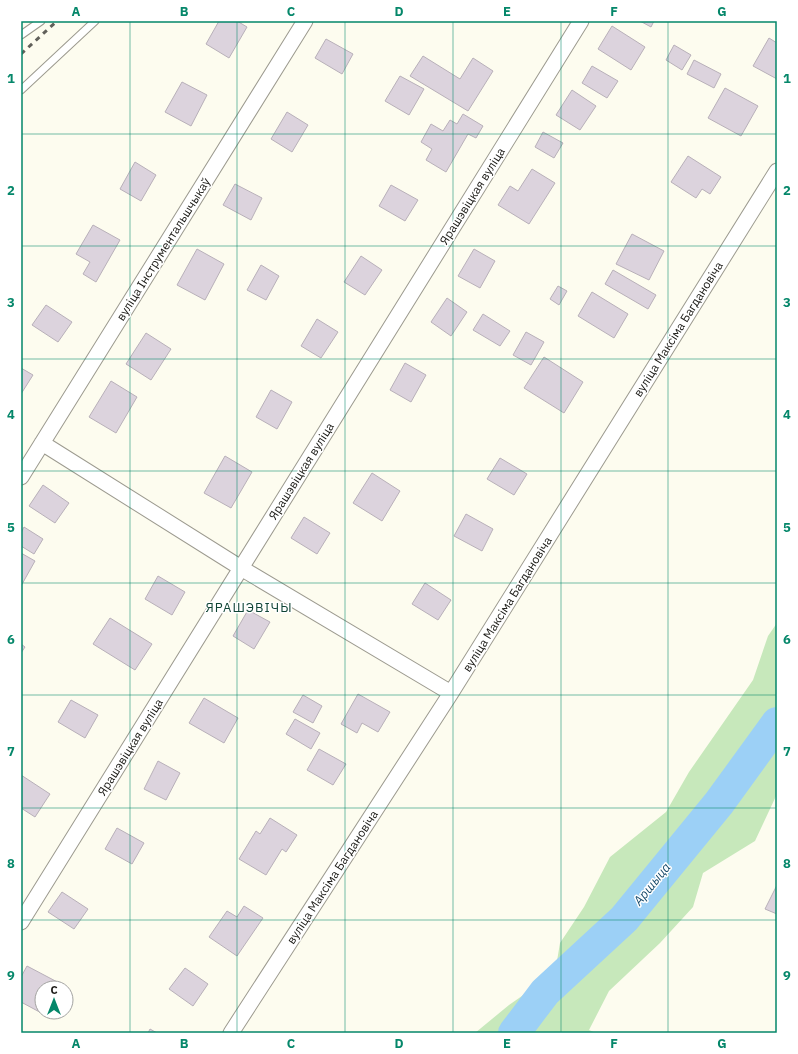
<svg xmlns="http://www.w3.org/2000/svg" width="798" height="1054" viewBox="0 0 798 1054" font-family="'IBM Plex Sans',sans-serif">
<rect width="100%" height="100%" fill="#fdfcef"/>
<path fill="#c7e8bb" d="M777 623V794L755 841 703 873 693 907 660 943 609 991 589 1030 596 1033H475L509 1005 555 973 560 943 584 907 610 857 666 812 689 772 753 680 768 636Z"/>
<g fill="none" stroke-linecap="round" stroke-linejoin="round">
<path stroke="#9cd0f6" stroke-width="32" d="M514 1033 545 992 624 919 719 803 777 723"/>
</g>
<path fill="#dcd3dd" stroke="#b8b0b9" d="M219 21H237L247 27 229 58 206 44Z
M640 21H654L651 27Z
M612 26 645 47 631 70 598 49Z
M769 38 777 43V79L753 66Z
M326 39 353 54 342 74 315 58Z
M674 45 691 55 682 70 666 60Z
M423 56 460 79 473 58 493 71 468 111 410 76Z
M694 60 721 74 714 88 687 74Z
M592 66 618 81 607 98 582 83Z
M400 76 424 89 409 115 385 101Z
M182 82 207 95 191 126 165 112Z
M725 88 758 106 741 136 708 118Z
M572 90 596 106 580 130 556 115Z
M287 112 308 125 292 152 271 139Z
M463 114 483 126 476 138 468 134 446 172 426 160 432 149 421 142 431 124 443 131 450 120 457 124Z
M543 132 563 143 554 158 535 147Z
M688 156 721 177 710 194 702 189 696 198 671 182Z
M135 162 156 175 141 201 120 189Z
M532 169 555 183 529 224 498 205 510 186 518 191Z
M235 184 262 198 251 220 223 205Z
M391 185 418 200 405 221 379 206Z
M93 225 120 240 96 282 83 274 90 262 76 254Z
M632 234 664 251 649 280 616 264Z
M197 249 224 264 205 300 177 285Z
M474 249 495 261 480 288 458 276Z
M361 256 382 270 365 295 344 282Z
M261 265 279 276 266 300 247 290Z
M613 270 656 295 648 309 605 284Z
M558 286 567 291 559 305 550 299Z
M592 292 628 314 614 338 578 316Z
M447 298 467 312 451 336 431 322Z
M46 305 72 322 58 342 32 325Z
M483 314 510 331 500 346 473 330Z
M317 319 338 332 321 358 301 346Z
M526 332 544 342 531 365 513 355Z
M146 333 171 349 151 380 126 364Z
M544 357 583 382 564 413 524 388Z
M405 363 426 375 411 402 390 390Z
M21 368 33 375 21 394Z
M111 381 137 397 116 433 89 417Z
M271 390 292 402 277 429 256 417Z
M225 456 252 472 231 508 204 493Z
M500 458 527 474 514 495 487 479Z
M372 473 400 491 382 521 353 503Z
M43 485 69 503 55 523 29 506Z
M466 514 493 529 482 551 454 536Z
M304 517 330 533 317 554 291 538Z
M24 527 43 539 34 554 21 546V533Z
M21 553 35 561 21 586Z
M158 576 185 592 172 615 145 599Z
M425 583 451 600 438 620 412 604Z
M248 610 270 622 254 649 233 636Z
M110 618 152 644 135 670 93 644Z
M21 644 25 647 21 653Z
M358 694 390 712 378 732 362 723 357 733 341 724Z
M303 695 322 706 313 723 293 712Z
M204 698 238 718 224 743 189 723Z
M71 700 98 715 85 738 58 722Z
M295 719 320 733 311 749 286 734Z
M319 749 346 764 333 785 307 770Z
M158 761 180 773 166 800 144 789Z
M21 775 50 794 35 817 21 808Z
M270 818 297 835 286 852 282 849 266 875 239 859 256 831 260 834Z
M117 828 144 843 132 864 105 849Z
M777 885V914L765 909Z
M62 892 88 909 74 929 48 912Z
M244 906 263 918 237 956 209 937 227 911 237 917Z
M27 966 63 985 61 988H42V1012H49L47 1016 21 1002V977Z
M185 968 208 984 193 1006 169 989Z
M150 1029 157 1033H148Z"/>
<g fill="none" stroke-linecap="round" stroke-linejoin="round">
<g stroke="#9c9a8f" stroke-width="9">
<path id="lane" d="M21 35 41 21
M21 90 95 21"/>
</g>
<g stroke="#9c9a8f" stroke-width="17">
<path id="street" d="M42 443 241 568 451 693
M21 477 305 21
M21 922 581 21
M231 1033 451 693 777 171"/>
</g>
<use href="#lane" stroke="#fff" stroke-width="7"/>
<use href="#street" stroke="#fff" stroke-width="15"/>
<path stroke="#61605a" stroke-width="3" stroke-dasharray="5 5" stroke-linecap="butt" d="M21 54 57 21"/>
</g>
<path fill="none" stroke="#05876a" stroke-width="1" stroke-opacity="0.55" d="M130 21V1033M237 21V1033M345 21V1033M453 21V1033M561 21V1033M668 21V1033M21 134H777M21 246H777M21 359H777M21 471H777M21 583H777M21 695H777M21 808H777M21 920H777"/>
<g text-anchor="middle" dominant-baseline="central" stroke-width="3" stroke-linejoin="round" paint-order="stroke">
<g font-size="12" fill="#191814" stroke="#fff">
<text transform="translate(472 196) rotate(-58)">Ярашэвіцкая вуліца</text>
<text transform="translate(163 249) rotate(-58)">вуліца Інструментальшчыкаў</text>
<text transform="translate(678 329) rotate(-58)">вуліца Максіма Багдановіча</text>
<text transform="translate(301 471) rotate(-58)">Ярашэвіцкая вуліца</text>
<text transform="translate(507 604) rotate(-58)">вуліца Максіма Багдановіча</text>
<text transform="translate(130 747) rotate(-58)">Ярашэвіцкая вуліца</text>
<text transform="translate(332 877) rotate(-57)">вуліца Максіма Багдановіча</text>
</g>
<g font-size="13" letter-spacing="1" fill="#0f4435" stroke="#fff">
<text x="249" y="607">ЯРАШЭВІЧЫ</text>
</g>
<g font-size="13" font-style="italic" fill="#184b6b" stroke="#fff">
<text transform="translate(652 884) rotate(-51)">Аршыца</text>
</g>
</g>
<rect width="798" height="1054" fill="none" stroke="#ffffff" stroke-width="44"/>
<g transform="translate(54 1000)"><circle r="19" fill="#ffffff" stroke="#a3a3a1"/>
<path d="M0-3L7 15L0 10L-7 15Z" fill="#05876a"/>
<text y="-6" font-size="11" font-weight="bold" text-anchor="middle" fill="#191814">С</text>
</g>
<rect x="22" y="22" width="754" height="1010" fill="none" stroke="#05876a" stroke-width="1.5"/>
<g font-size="13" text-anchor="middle" font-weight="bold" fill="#05876a">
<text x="76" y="16">A</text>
<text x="184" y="16">B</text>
<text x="291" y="16">C</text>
<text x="399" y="16">D</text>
<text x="507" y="16">E</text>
<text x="614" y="16">F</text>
<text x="722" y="16">G</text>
<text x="11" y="83">1</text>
<text x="787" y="83">1</text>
<text x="11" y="195">2</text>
<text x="787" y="195">2</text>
<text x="11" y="307">3</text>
<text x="787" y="307">3</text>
<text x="11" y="419">4</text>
<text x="787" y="419">4</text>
<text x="11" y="532">5</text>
<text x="787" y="532">5</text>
<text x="11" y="644">6</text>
<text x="787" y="644">6</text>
<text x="11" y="756">7</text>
<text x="787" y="756">7</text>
<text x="11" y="868">8</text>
<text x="787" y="868">8</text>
<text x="11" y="980">9</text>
<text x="787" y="980">9</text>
<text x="76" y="1048">A</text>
<text x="184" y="1048">B</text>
<text x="291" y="1048">C</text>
<text x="399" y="1048">D</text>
<text x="507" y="1048">E</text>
<text x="614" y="1048">F</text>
<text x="722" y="1048">G</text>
</g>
</svg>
